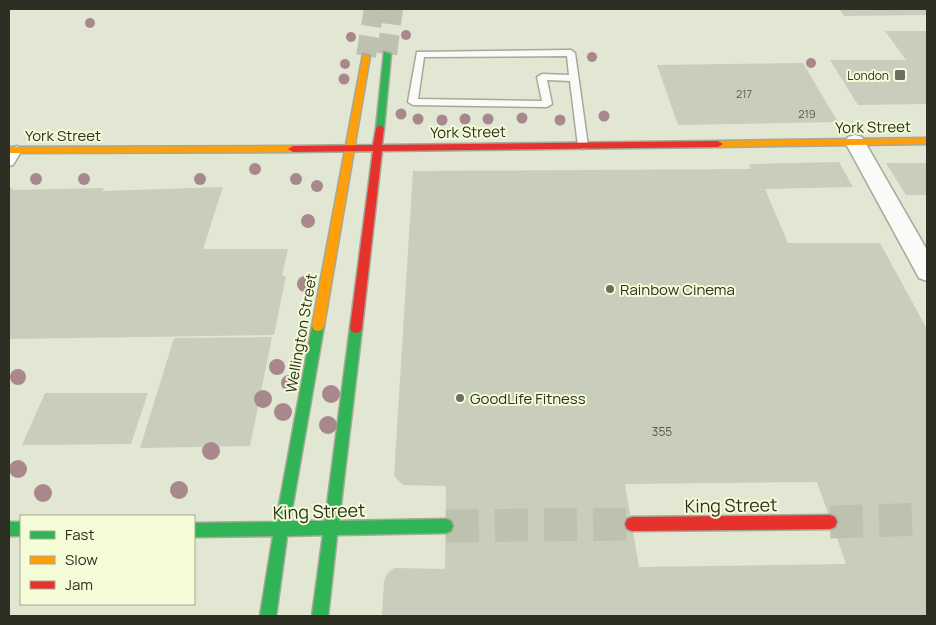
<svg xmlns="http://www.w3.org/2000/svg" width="936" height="625" viewBox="0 0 936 625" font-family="Manrope,sans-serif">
<rect width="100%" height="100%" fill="#e1e7d2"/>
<path fill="#c9cebc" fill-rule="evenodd" d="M839 9H927V15L844 16Z
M885 31H927V104L858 105 830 60H906Z
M803 63 838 122 678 125 657 65Z
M839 162 853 187 765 189 788 243H880L927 329V616H382L384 581 387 574 394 568 445 569 446 486 403 485 394 476 413 171 751 169 749 164ZM817 482 846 564 639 567 625 484Z
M886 163H927V195H906Z
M223 187 203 249H288L282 276H286L274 335 9 339V188H13L12 190 104 188 102 191Z
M272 337 250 446 140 448 174 338Z
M45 393H148L131 444 22 445Z"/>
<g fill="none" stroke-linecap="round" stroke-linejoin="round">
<path stroke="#bdc2af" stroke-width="20" stroke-dasharray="20 10" stroke-linecap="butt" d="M387 54 393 9
M366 56 374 9"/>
<path stroke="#bdc2af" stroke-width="33" stroke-dasharray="33 16" stroke-linecap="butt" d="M830 522 927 519
M446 526 632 524"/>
<g stroke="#a4a999" stroke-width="3">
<path id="lane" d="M571 50 575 53 588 146 587 148 583 149 578 146 570 81 547 80 552 104 547 107 413 105 408 102 417 52ZM567 56 569 75 542 74 537 77 542 101 418 99 424 57Z
M17 146 22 150 13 165 9 166C9 158 8 149 17 146Z"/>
</g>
<g stroke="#a4a999" stroke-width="3">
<path id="street" d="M855 135 862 137 927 250V281L919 278 845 142 848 137Z"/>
</g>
<g stroke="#a4a999" stroke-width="3">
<path id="fast" d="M384 52 391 54 384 128 380 131 376 128Z
M318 321 322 322 324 326 290 521H325L350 328 352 324 356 323 360 324 362 328 339 521 446 519 451 521 453 526 451 531 446 533 337 535 328 616H312L323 535 287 536 276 616H260L273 536 194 537V523L276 522 312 326 314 322Z
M9 522H21V536H9Z"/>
</g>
<g stroke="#a4a999" stroke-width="3">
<path id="slow" d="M363 54 370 56 324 326 322 330 318 331 314 330 312 326Z
M927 138V144L718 147 713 144 718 141Z
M293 146 298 149 293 152 9 153V147Z"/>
</g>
<g stroke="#a4a999" stroke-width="3">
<path id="jam" d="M380 125 384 128 382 145 718 141 723 144 718 147 382 151 362 328 360 332 356 333 352 332 350 328 373 151 293 152 288 149 293 146 373 145 376 128Z
M830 515 835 517 837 522 835 527 830 529 632 531 627 529 625 524 627 519 632 517Z"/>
</g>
<use href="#lane" fill="#fafbf8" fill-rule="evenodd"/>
<use href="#street" fill="#fafbf8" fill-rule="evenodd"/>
<use href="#fast" fill="#30b455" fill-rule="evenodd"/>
<use href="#slow" fill="#ff9f0a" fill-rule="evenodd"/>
<use href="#jam" fill="#e5322d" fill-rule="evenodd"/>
</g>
<g fill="#a9888d">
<circle cx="90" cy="23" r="5"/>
<circle cx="406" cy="35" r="5"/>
<circle cx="351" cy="37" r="5"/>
<circle cx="592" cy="57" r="5"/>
<circle cx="811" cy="63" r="5"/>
<circle cx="345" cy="64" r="5"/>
<circle cx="344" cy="79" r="5.5"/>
<circle cx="401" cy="114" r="5.5"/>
<circle cx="604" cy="116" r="5.5"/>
<circle cx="522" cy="118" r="5.5"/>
<circle cx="418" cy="119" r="5.5"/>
<circle cx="465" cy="119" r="5.5"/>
<circle cx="488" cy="119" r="5.5"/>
<circle cx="442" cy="120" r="5.5"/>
<circle cx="560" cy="120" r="5.5"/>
<circle cx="255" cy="169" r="6"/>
<circle cx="36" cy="179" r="6"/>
<circle cx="84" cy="179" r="6"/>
<circle cx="200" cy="179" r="6"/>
<circle cx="296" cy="179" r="6"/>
<circle cx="317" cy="186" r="6"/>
<circle cx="308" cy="221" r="7"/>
<circle cx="305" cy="284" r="8"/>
<circle cx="277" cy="367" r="8"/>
<circle cx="18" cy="377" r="8"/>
<circle cx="289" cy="383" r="8"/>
<circle cx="331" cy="394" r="9"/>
<circle cx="263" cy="399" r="9"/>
<circle cx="283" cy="412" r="9"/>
<circle cx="328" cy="425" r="9"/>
<circle cx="211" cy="451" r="9"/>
<circle cx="18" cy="469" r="9"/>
<circle cx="179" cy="490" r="9"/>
<circle cx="43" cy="493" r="9"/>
</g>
<g fill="#6b6f5f" stroke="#f3fcd7" stroke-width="2">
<rect x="894" y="69" width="12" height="12" rx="2.5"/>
<circle cx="610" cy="289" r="5"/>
<circle cx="460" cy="398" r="5"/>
</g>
<g text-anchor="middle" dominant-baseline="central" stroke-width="4" stroke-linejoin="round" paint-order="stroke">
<g font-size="11" fill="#555849">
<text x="744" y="93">217</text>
<text x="807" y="113">219</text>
</g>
<g font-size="12" fill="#2c2f21" stroke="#f3fcd7" text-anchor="end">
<text x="889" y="75">London</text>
</g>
<g font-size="12" fill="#555849">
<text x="662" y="431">355</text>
</g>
<g font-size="15" fill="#2c2f21" stroke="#f3fcd7">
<text transform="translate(873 127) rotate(-1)">York Street</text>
<text transform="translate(468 132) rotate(-1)">York Street</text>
<text x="63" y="135">York Street</text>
<text transform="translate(301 333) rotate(-80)">Wellington Street</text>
</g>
<g font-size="15" fill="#2c2f21" stroke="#f3fcd7" text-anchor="start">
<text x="620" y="289">Rainbow Cinema</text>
<text x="470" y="398">GoodLife Fitness</text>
</g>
<g font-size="18" fill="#2c2f21" stroke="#f3fcd7">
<text transform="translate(731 505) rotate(-1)">King Street</text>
<text transform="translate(319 511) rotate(-2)">King Street</text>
</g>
</g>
<rect width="936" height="625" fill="none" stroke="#2c2f21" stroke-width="20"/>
<rect x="20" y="515" width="175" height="90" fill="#f3fcd7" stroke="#a3aa8e"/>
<rect x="30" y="531" width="25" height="8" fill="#30b455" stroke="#a3aa8e"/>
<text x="65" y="540" font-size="15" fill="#2c2f21">Fast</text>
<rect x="30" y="556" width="25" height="8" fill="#ff9f0a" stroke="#a3aa8e"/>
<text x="65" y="565" font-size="15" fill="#2c2f21">Slow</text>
<rect x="30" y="581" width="25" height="8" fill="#e5322d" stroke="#a3aa8e"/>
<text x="65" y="590" font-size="15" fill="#2c2f21">Jam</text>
</svg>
